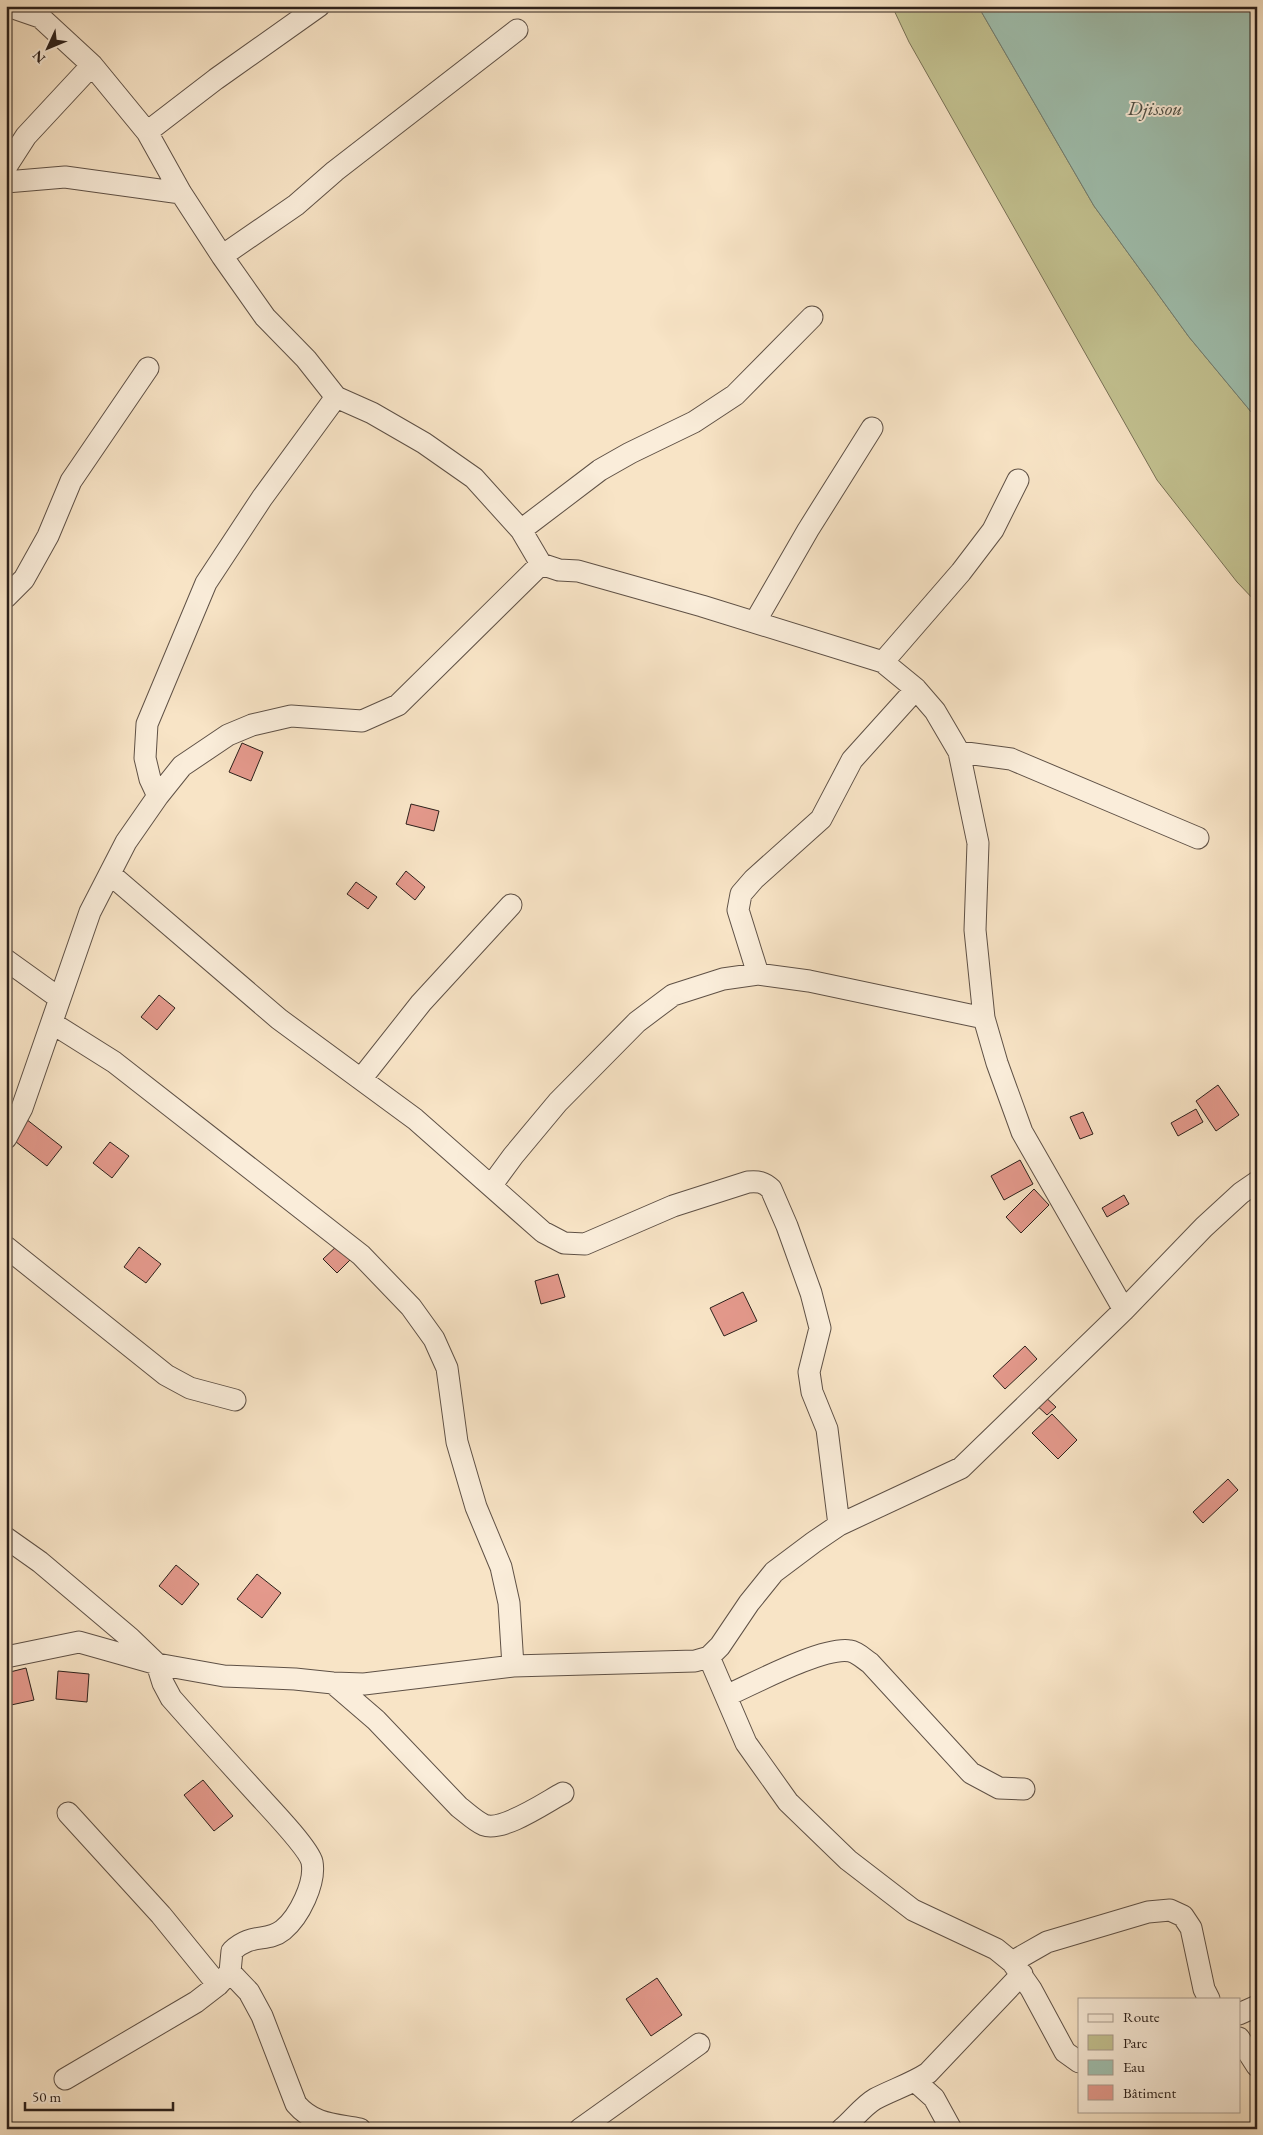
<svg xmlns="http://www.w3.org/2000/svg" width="1263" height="2135" viewBox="0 0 1263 2135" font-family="'EB Garamond',serif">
<rect width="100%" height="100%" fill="#f8e4c6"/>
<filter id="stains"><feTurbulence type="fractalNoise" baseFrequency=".004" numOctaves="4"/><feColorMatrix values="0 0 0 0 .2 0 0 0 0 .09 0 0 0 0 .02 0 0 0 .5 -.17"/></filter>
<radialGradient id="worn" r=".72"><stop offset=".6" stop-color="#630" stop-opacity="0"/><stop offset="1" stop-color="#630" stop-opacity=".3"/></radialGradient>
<path fill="#c3c291" stroke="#787156" d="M892 6H978L1094 206 1189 337 1257 419V603L1237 582 1157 480 909 42Z"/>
<path fill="#9fbfae" stroke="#717f73" d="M978 6H1257V419L1189 337 1094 206Z"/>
<path fill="#e4998c" stroke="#2c201b" d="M242 743 263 752 251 781 229 772Z
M411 804 439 811 434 831 406 824Z
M406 871 425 887 415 900 396 884Z
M356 882 377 897 368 909 347 894Z
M159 995 175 1008 157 1030 141 1017Z
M1218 1085 1239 1115 1216 1131 1196 1101Z
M1196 1109 1203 1122 1178 1136 1171 1123Z
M1083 1112 1093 1134 1080 1139 1070 1117Z
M26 1119 62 1147 47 1166 11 1138Z
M110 1142 129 1156 112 1178 93 1163Z
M1020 1160 1033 1184 1004 1200 991 1176Z
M1034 1189 1049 1205 1021 1233 1006 1217Z
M1124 1195 1129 1204 1107 1217 1102 1208Z
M339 1244 352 1258 337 1273 323 1259Z
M139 1247 161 1264 146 1283 124 1267Z
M558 1274 565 1297 541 1304 535 1281Z
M743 1292 757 1321 724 1336 710 1308Z
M1025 1346 1037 1359 1005 1389 993 1376Z
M1041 1393 1056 1407 1047 1415 1033 1402Z
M1052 1414 1077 1440 1058 1459 1032 1433Z
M1228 1479 1238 1490 1203 1523 1193 1512Z
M176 1565 199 1584 182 1605 159 1586Z
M257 1574 281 1593 262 1618 237 1599Z
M26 1668 34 1700 11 1705 6 1685V1673Z
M58 1671 89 1674 87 1702 56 1699Z
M203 1780 233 1816 214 1831 184 1795Z
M657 1978 682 2015 651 2036 626 1999Z"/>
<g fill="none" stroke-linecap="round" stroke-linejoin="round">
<g stroke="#5f5146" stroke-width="23">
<path id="street" d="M8 6 40 17 92 65 147 132 181 193 222 256 265 317 306 359 336 397 372 413 424 443 474 478 521 530 541 564 559 570 578 571 702 606 883 662 916 689 935 711 959 752 978 843 975 930 984 1018 997 1063 1022 1132 1124 1310
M147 132 216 79 319 6
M6 167 26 136 92 65
M6 182 65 177 181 193
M222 256 296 205 335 171 517 30
M521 530 600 470 630 453 694 422 735 395 812 317
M6 597 24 579 48 536 71 481 148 368
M755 622 808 530 872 428
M883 662 961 572 993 530 1018 480
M959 752 1011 759 1198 838
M158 796 150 779 145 758 147 724 206 583 262 498 336 397
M110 874 279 1019 415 1119 543 1232 564 1243 585 1244 673 1206 748 1182C758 1181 764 1182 771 1189L787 1226 811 1293 820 1328 809 1372 812 1392 827 1429 839 1525
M6 960 59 998
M758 974 738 910 741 894 754 879 821 819 852 760 916 689
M52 1023 114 1062 361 1255 411 1307 434 1339 447 1368 457 1442 476 1507 501 1567 509 1603 513 1666
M361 1079 421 1003 511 905
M6 1138 22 1108 90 912 126 842 158 796 182 766 228 735 252 725 291 716 362 721 398 705 541 564
M491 1186 513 1156 558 1102 637 1022 673 995 723 979 758 974 809 981 984 1018
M6 1247 166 1375 190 1388 235 1400
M6 1538 40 1562 130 1638 157 1664 163 1683 171 1698C200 1731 230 1764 260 1797 271 1809 309 1849 312 1862 316 1883 299 1917 283 1930 267 1943 252 1932 232 1951L230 1972 218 1985 196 2002 65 2079
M6 1657 79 1642 157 1664 224 1676 295 1679 333 1683 364 1684 513 1666 695 1661 709 1657 720 1646 749 1603 774 1572 814 1542 839 1525 961 1468 1124 1310 1204 1227 1241 1193 1257 1182
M709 1657 746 1743 788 1802 848 1860 913 1910 996 1949 1012 1962 1031 1989 1065 2052 1079 2062
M333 1683 376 1720 459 1807C467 1813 475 1821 484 1825 503 1832 546 1802 563 1793
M726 1696C753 1684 824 1646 850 1651 857 1652 864 1659 870 1663L971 1773 999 1788 1024 1789
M68 1813 161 1915 218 1985
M1012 1962 1047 1942 1148 1912 1170 1910 1183 1916 1191 1928 1204 1989 1209 1999
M230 1972 249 1992 262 2016 296 2104C314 2125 335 2124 360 2129
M1239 2014 1257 2006
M1239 2038 1257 2066
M915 2081 934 2098 951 2129
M580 2129 699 2044
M842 2129C853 2120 863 2106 875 2099 892 2090 911 2084 928 2073L1022 1974"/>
</g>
<use href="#street" stroke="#faedda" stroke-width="21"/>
</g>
<g text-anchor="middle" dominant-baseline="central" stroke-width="4" stroke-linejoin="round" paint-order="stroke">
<g font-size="20" font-style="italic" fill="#4e5047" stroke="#faedda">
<text x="1155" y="108">Djissou</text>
</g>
</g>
<rect width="1263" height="2135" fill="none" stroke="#f8e4c6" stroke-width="25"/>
<rect x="8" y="8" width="1248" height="2120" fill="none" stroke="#2c201b" stroke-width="2.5"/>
<rect x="12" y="12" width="1238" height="2110" fill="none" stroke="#2c201b"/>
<rect x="1078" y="1998" width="162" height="115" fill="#faedda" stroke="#a89b8e"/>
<rect x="1088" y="2014" width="25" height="8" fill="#faedda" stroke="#a89b8e"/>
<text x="1123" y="2022" font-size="15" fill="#2c201b">Route</text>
<rect x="1088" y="2035" width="25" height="15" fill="#c3c291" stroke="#a89b8e"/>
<text x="1123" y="2048" font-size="15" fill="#2c201b">Parc</text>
<rect x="1088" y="2060" width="25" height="15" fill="#9fbfae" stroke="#a89b8e"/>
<text x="1123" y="2072" font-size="15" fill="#2c201b">Eau</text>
<rect x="1088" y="2085" width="25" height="15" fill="#e4998c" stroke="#a89b8e"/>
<text x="1123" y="2098" font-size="15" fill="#2c201b">Bâtiment</text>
<g transform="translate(48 48) rotate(226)" stroke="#faedda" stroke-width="4" paint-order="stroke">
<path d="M0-4L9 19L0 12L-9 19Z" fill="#2c201b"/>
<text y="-8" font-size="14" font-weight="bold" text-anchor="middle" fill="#2c201b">N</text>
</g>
<path d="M25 2102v8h148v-8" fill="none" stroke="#2c201b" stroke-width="2.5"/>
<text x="32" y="2102" font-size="15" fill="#2c201b" stroke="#faedda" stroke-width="4" paint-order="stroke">50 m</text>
<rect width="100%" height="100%" filter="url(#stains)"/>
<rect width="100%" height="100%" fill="url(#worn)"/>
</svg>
